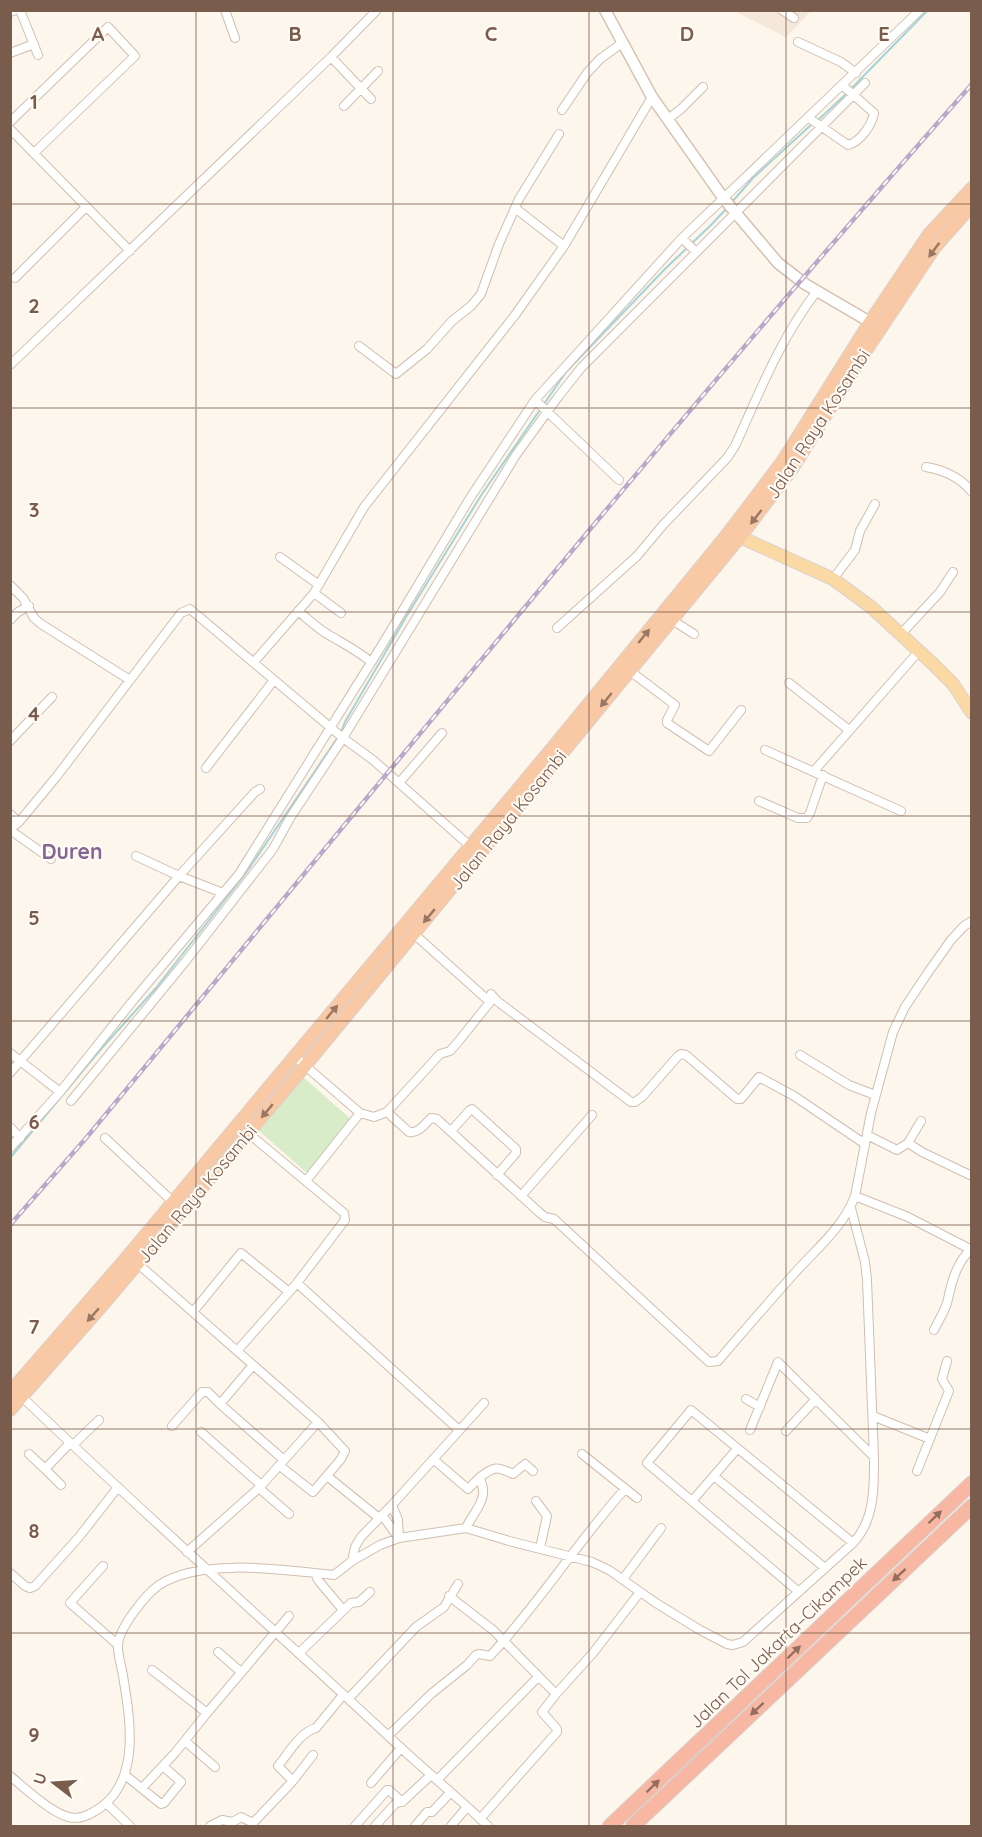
<svg xmlns="http://www.w3.org/2000/svg" width="982" height="1837" viewBox="0 0 982 1837" font-family="Quicksand,sans-serif">
<rect width="100%" height="100%" fill="#fdf6ec"/>
<path fill="#f5e8da" d="M734 11H811L786 37Z"/>
<path fill="#d8ecc9" d="M303 1077 353 1121 307 1173 257 1129Z"/>
<g fill="none" stroke-linecap="round" stroke-linejoin="round">
<path stroke="#a5d3da" stroke-width="2" d="M817 121 846 94 928 10
M732 202 753 178 812 124
M341 732 345 722 406 617 482 494 566 372 665 269 712 224 727 208
M10 1158 101 1049 156 988 246 873 338 737"/>
<g stroke="#d1beb0" stroke-width="10">
<path id="minor" d="M20 10 38 55
M225 10 235 38
M782 10 794 18
M10 12 15 10
M798 42 841 62 856 73
M10 53 34 44
M331 57 371 99
M344 106 378 71
M562 110 587 73 600 59 622 43
M809 118 848 145C860 142 872 125 874 113L842 85
M668 119 681 109 703 87
M10 122 108 27 135 56 34 153
M10 129 130 251
M515 208 564 246
M682 238 696 252
M15 278 86 207
M359 346 396 374 427 349 452 321 471 306 481 294 499 244 519 199 559 134
M10 365 331 57 377 10
M535 400 619 480
M926 467C944 470 960 477 972 492
M280 557 319 585
M833 579 855 550 860 531 875 504
M10 585 23 598 34 618 41 624 130 680
M314 593 341 613
M298 611C308 619 318 629 329 635 344 644 358 651 371 662
M10 620 18 612 29 606
M672 620 694 634
M557 628 637 556 663 525 727 458 735 446C760 391 780 339 817 291
M901 634 940 592 953 572
M254 662 314 593 364 507 515 315 564 246 652 97
M630 671 675 705 667 720V723L709 751 741 710
M789 683 849 730
M10 741 52 697
M765 750 901 811
M206 768 274 680
M814 771 919 651
M399 783 442 733
M759 801 798 818H807L810 813 823 775
M10 814 19 822
M10 829 19 822 57 776 181 613 190 609 343 738 373 760 470 846
M10 830 51 859
M136 856 179 876 223 893
M491 994 497 1001 631 1102H635L642 1097 678 1056 681 1054 686 1055 737 1099H741L759 1077 794 1096 865 1144
M10 1053 60 1092
M800 1055 849 1085 875 1095
M295 1057 360 1113 374 1117 387 1112 409 1132C418 1134 425 1124 431 1118L437 1119 540 1213 545 1217 554 1219 709 1362 718 1361C742 1333 767 1304 792 1276 814 1251 843 1228 855 1196L871 1113 893 1032 905 1007 927 974 951 940 964 926 972 921
M10 1073 179 876 255 792 260 789
M71 1101 185 962 273 849 290 818 343 738 516 455 558 397 581 368 865 83
M387 1112 440 1054 450 1051 458 1042 490 1002 414 934
M10 1127 20 1138
M452 1130 470 1110 472 1109 516 1149V1153L497 1175
M867 1135 897 1150 908 1143 921 1121
M105 1138 173 1202
M908 1143 922 1152 972 1176
M10 1148 60 1092 131 1003 239 874 382 645 470 498 535 400 682 238 920 10
M306 1181 360 1113
M521 1196 592 1115
M855 1196 908 1217 972 1250
M137 1263 318 1422 345 1451 341 1459 313 1492 280 1466
M297 1283 459 1430
M193 1312 241 1253 289 1292
M934 1330C938 1321 946 1310 948 1299 952 1280 957 1262 972 1248
M237 1351 297 1283 345 1220 344 1213 248 1133
M253 1365 220 1404 284 1460
M22 1397C146 1516 275 1630 400 1747 429 1774 460 1799 488 1826
M746 1399 760 1407
M873 1416 930 1439
M172 1426 202 1392H208L220 1404
M750 1430 778 1362 874 1457
M786 1431 816 1399
M201 1432 261 1485
M73 1445 99 1420
M29 1454 45 1469
M582 1454 637 1498
M433 1459 468 1489 479 1478C491 1497 474 1511 466 1528
M917 1471 949 1391 942 1379 947 1361
M327 1476 379 1518
M715 1477 825 1568
M479 1478C494 1466 497 1466 513 1474L525 1464 533 1471
M61 1485 45 1469 70 1443
M259 1488 289 1514
M536 1501 547 1516 540 1548
M692 1501 737 1449
M392 1505 398 1520 399 1538
M382 1515 398 1537
M187 1552 259 1488 318 1422
M352 1561 355 1547 361 1537 392 1505 484 1403
M103 1566 70 1603 118 1645
M10 1573 25 1586 30 1588 35 1586 79 1537 118 1487
M315 1573 318 1580 343 1610
M623 1579 661 1528
M799 1592 647 1463 691 1410 853 1543
M449 1596 493 1630 556 1694 593 1653 640 1592
M218 1652 241 1672
M299 1653 351 1603 359 1602 370 1592
M152 1670 207 1713
M349 1698 416 1627 444 1607 458 1584
M388 1736 431 1694 467 1665 476 1655 479 1654 490 1656C539 1604 577 1542 625 1489
M185 1741 215 1767
M125 1775 161 1804 164 1803 181 1782 163 1766
M10 1776C25 1788 56 1818 75 1818 84 1818 92 1813 100 1808 141 1779 130 1718 123 1676 122 1667 117 1654 118 1644 120 1627 145 1595 159 1585 201 1557 286 1570 334 1575L352 1561 380 1545 399 1538 466 1528 509 1541 592 1562 609 1570 656 1603 700 1630 727 1644 733 1645 743 1642 853 1543C875 1520 874 1487 874 1457L867 1280 865 1262 851 1208
M292 1780 278 1766C288 1754 300 1732 316 1728L343 1695
M437 1780 538 1677
M371 1783 401 1748
M142 1788 175 1753 207 1713 289 1616
M106 1803 130 1826
M480 1819 557 1732V1729L542 1712 556 1694
M210 1826 222 1820 233 1822 241 1817 253 1823 292 1782 313 1755
M355 1826 387 1790H389L402 1802
M375 1826 395 1804 399 1802H402L431 1775
M415 1826 427 1812H432L450 1793
M451 1826 467 1807"/>
</g>
<g stroke="#d6c0b0" stroke-width="13">
<path id="secondary" d="M605 10 652 97 724 199 778 263 805 284 870 322"/>
</g>
<g stroke="#dad1cd" stroke-width="14">
<path id="primary" d="M740 537 833 579 871 607 933 664 953 684 972 713"/>
</g>
<g stroke="#dad1cd" stroke-width="14">
<path id="trunk" d="M10 1392 122 1263 554 746 726 536 782 462 870 322 929 234 972 188
M10 1410 100 1308 305 1066 740 537 792 469 865 352 935 247 972 205"/>
</g>
<g stroke="#dad1cd" stroke-width="16">
<path id="motorway" d="M610 1826 972 1483
M633 1826 972 1506"/>
</g>
<use href="#minor" stroke="#fff" stroke-width="8"/>
<use href="#secondary" stroke="#fff" stroke-width="10"/>
<use href="#primary" stroke="#fbd9a5" stroke-width="12"/>
<use href="#trunk" stroke="#f9c8a4" stroke-width="12"/>
<use href="#motorway" stroke="#f7b7a3" stroke-width="14"/>
<g stroke="#b9a8c9" stroke-width="4.5">
<path id="rail" d="M10 1225 87 1137C379 784 668 428 972 84"/>
</g>
<use href="#rail" stroke="#fffaf3" stroke-width="2" stroke-dasharray="7" stroke-linecap="butt"/>
</g>
<defs><path id="oneway-solid" d="M-6-.8H1V-3.2L6.5 0L1 3.2V.8H-6Z" transform="scale(1.5)"/></defs>
<g fill="#9a7763">
<use href="#oneway-solid" transform="translate(934 250) rotate(126)"/>
<use href="#oneway-solid" transform="translate(756 517) rotate(128)"/>
<use href="#oneway-solid" transform="translate(644 636) rotate(-51)"/>
<use href="#oneway-solid" transform="translate(606 700) rotate(129)"/>
<use href="#oneway-solid" transform="translate(429 916) rotate(130)"/>
<use href="#oneway-solid" transform="translate(332 1012) rotate(-50)"/>
<use href="#oneway-solid" transform="translate(267 1111) rotate(130)"/>
<use href="#oneway-solid" transform="translate(93 1315) rotate(131)"/>
</g>
<g fill="#936e5e">
<use href="#oneway-solid" transform="translate(935 1517) rotate(-44)"/>
<use href="#oneway-solid" transform="translate(899 1575) rotate(137)"/>
<use href="#oneway-solid" transform="translate(794 1652) rotate(-44)"/>
<use href="#oneway-solid" transform="translate(757 1709) rotate(137)"/>
<use href="#oneway-solid" transform="translate(653 1786) rotate(-44)"/>
</g>
<path fill="none" stroke="#7a5c4d" stroke-width="1.5" stroke-opacity="0.55" d="M196 10V1826M393 10V1826M589 10V1826M786 10V1826M10 204H972M10 408H972M10 612H972M10 816H972M10 1021H972M10 1225H972M10 1429H972M10 1633H972"/>
<g text-anchor="middle" dominant-baseline="central" stroke-width="4.5" stroke-linejoin="round" paint-order="stroke">
<g font-size="18" fill="#7a5c4d" stroke="#fffaf3">
<text transform="translate(818 424) rotate(-57)">Jalan Raya Kosambi</text>
<text transform="translate(508 820) rotate(-51)">Jalan Raya Kosambi</text>
<text transform="translate(197 1194) rotate(-50)">Jalan Raya Kosambi</text>
<text transform="translate(778 1642) rotate(-44)">Jalan Tol Jakarta–Cikampek</text>
</g>
<g font-size="21" font-weight="bold" fill="#846695" stroke="#fffaf3">
<text x="72" y="851">Duren</text>
</g>
</g>
<g font-size="20" text-anchor="middle" font-weight="bold" fill="#7a5c4d" stroke="#fffaf3" stroke-width="4.5" stroke-linejoin="round" paint-order="stroke">
<text x="98" y="41">A</text>
<text x="295" y="41">B</text>
<text x="491" y="41">C</text>
<text x="687" y="41">D</text>
<text x="884" y="41">E</text>
<text x="34" y="109">1</text>
<text x="34" y="313">2</text>
<text x="34" y="517">3</text>
<text x="34" y="721">4</text>
<text x="34" y="925">5</text>
<text x="34" y="1129">6</text>
<text x="34" y="1334">7</text>
<text x="34" y="1538">8</text>
<text x="34" y="1742">9</text>
</g>
<rect width="982" height="1837" fill="none" stroke="#7a5c4d" stroke-width="24"/>
<g transform="translate(54 1783) rotate(287)" stroke="#fffaf3" stroke-width="4.5" paint-order="stroke">
<path d="M0-4.5L10 22L0 15L-10 22Z" fill="#7a5c4d"/>
<text y="-9" font-size="16" font-weight="bold" text-anchor="middle" fill="#7a5c4d">U</text>
</g>
</svg>
